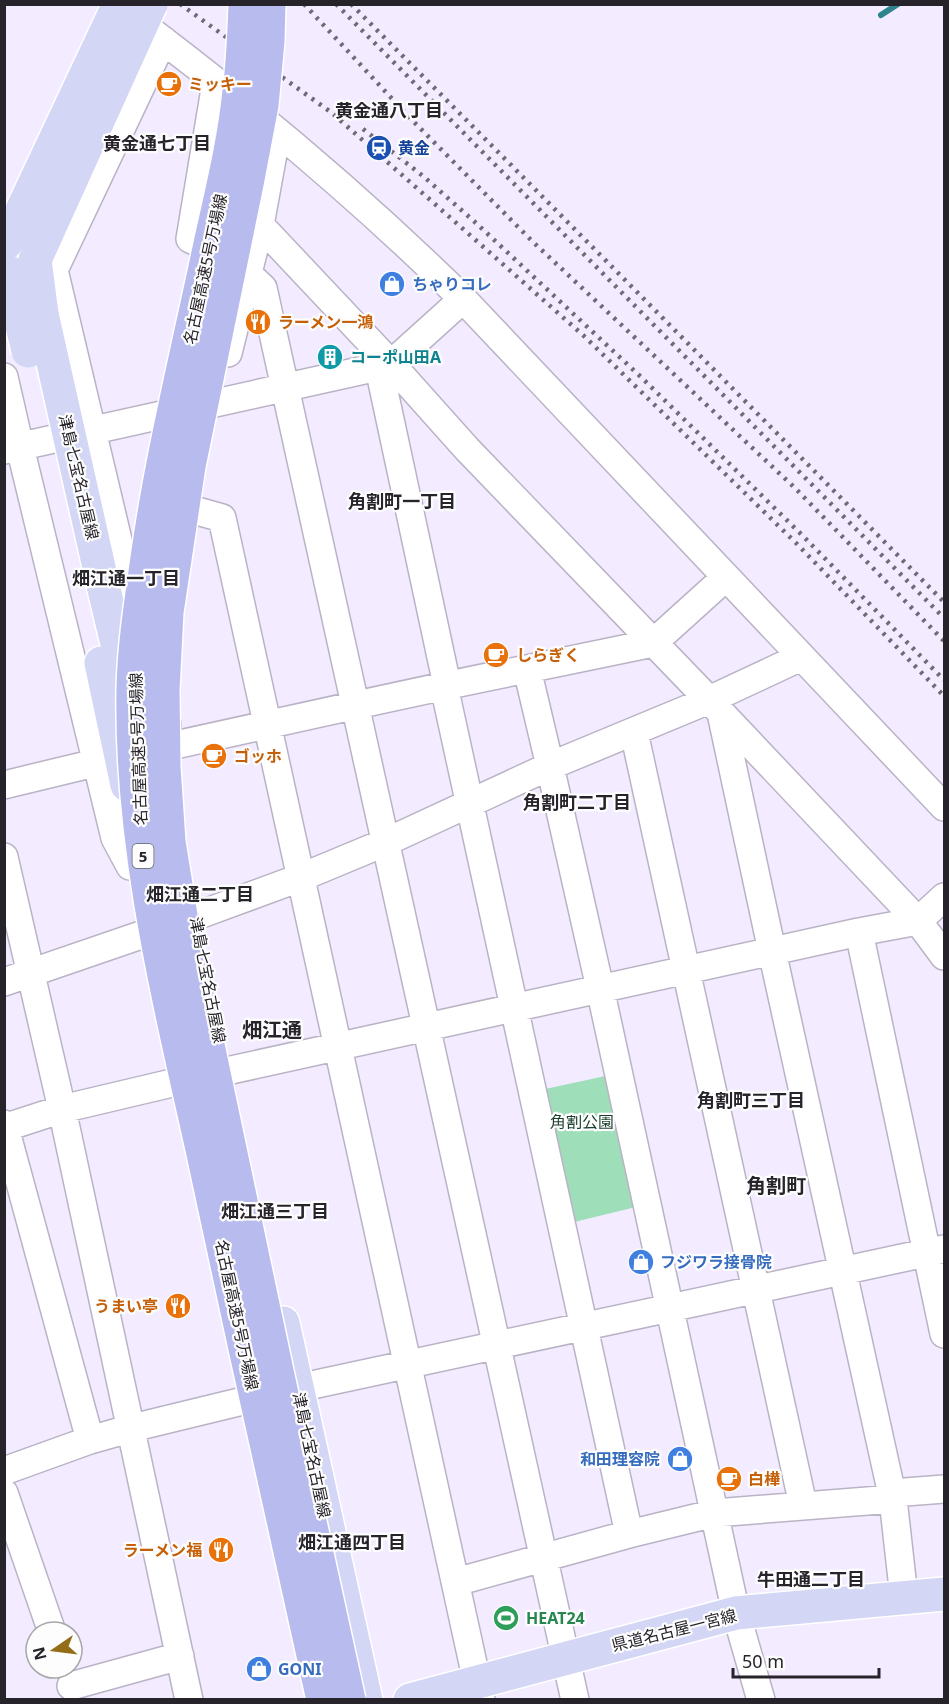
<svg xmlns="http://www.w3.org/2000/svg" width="949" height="1704" viewBox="0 0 949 1704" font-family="'Noto Sans','Noto Sans JP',sans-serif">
<rect width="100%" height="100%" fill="#f3ebff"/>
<path fill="#9edeb9" d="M610 1075 640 1206 566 1224 536 1091Z"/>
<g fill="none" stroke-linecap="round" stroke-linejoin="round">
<path stroke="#2e848c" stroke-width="6" d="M881 15 898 4"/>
<g stroke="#bab3c5" stroke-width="30">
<path id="minor" d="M127 13C245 101 358 196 463 299L944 807
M216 83 190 239 226 255
M260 225 391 364 467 449 709 700 918 921 944 956
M28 243 42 253 54 270 136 616
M247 273 263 288 575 1700
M42 277 54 270 163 40
M228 353 260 225 277 132
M379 368 447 685
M4 377 20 447 115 838 130 866
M4 450 391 364 463 299
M190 509 222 518 481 1700
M726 577 653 643 527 669 550 766 600 988 736 1613 761 1700
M444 686 629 1534
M721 713 772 951 893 1499 904 1597
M167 724 166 747C286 721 406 693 527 669
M634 732 803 1505
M4 785 95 763
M4 857 62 1109 189 1700
M196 916 302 877 386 842 550 766 709 700 801 657
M859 932 944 1334
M4 982 141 935
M4 1124 90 1440
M4 1128 62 1109 172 1083 859 932 918 921 944 897
M298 1388 944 1249
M4 1471 90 1440 132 1428 243 1401
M4 1493 52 1632
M892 1493 944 1489
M456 1582 629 1534 715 1513 893 1499
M71 1686 180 1656"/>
</g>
<g stroke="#fff" stroke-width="36">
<path id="major" d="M103 585 129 694
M101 663 127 785
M283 1323 366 1700
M410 1700 736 1613 944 1594"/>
</g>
<use href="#minor" stroke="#fff" stroke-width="27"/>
<use href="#major" stroke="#d4d6f5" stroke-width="33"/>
<path stroke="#6f6a76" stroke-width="4.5" stroke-dasharray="3 6" stroke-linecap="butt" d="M180 4 332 113 584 336 796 543 944 696
M304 4 410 118 531 240 795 488 944 641
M336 4 944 618
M351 4C549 203 747 403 944 602
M363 129 423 176 476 223 641 377 803 536 944 680"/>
<g stroke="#fff" stroke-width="36" stroke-linecap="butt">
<path id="major-bridge" d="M7 242 119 4
M9 272 28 351
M103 585 42 314 35 260 151 4"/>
</g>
<g stroke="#fff" stroke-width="36" stroke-linecap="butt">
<path id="highway-bridge" d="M245 4C244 33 243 62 239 91 234 142 221 194 210 244 188 349 162 453 147 558 141 601 134 645 133 688 130 845 168 997 202 1149 241 1333 282 1516 323 1700
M269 4 268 41 262 105 247 184 189 466 167 612 163 690 164 767 169 842 182 922 278 1376 349 1700"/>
</g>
<use href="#major-bridge" stroke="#d4d6f5" stroke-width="33"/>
<use href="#highway-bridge" stroke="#b8bbee" stroke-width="33"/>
</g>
<defs>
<g id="cafe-disc" transform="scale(1.35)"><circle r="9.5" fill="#e8710a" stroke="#fdfdfd"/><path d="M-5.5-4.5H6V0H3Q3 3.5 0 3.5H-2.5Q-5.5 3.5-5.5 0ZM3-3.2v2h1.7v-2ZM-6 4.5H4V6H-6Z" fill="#fff"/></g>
<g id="station-disc" transform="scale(1.35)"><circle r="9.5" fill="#1a4fb4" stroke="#fdfdfd"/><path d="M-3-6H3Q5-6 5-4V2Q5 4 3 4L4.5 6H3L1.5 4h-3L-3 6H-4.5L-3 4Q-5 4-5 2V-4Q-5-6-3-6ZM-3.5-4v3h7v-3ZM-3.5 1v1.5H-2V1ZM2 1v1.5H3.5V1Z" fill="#fff"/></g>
<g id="shop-disc" transform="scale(1.35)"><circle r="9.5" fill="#3f7fe0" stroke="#fdfdfd"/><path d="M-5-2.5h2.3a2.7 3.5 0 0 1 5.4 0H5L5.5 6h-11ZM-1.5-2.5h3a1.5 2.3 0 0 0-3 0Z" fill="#fff"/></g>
<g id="restaurant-disc" transform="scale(1.35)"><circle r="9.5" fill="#e8710a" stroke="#fdfdfd"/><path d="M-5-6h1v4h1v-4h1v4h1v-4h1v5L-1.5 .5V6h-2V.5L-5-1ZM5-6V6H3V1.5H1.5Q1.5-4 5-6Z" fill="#fff"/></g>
<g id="building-disc" transform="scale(1.35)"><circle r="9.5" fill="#0f9aa8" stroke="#fdfdfd"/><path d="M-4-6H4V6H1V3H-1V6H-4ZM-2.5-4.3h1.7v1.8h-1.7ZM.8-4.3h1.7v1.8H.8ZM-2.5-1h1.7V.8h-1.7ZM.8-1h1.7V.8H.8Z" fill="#fff"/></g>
<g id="stadium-disc" transform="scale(1.35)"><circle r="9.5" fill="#2e9e5b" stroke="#fdfdfd"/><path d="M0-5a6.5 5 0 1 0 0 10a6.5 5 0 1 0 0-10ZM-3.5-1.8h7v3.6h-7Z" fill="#fff"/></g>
</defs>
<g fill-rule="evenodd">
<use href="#cafe-disc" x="169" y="84"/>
<use href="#station-disc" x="379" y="148"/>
<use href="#shop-disc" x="392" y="284"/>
<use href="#restaurant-disc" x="258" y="322"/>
<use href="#building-disc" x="330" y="357"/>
<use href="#cafe-disc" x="496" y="655"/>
<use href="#cafe-disc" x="214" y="756"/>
<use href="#shop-disc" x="641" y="1262"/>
<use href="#restaurant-disc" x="178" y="1306"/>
<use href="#shop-disc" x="680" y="1459"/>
<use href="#cafe-disc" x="729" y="1479"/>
<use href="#restaurant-disc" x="221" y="1550"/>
<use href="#stadium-disc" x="506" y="1618"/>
<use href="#shop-disc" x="259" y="1669"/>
</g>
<g text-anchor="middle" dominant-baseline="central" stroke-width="4.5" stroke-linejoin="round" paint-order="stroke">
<rect fill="#fdfdfd" stroke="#666469" stroke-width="1.5" x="132.5" y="844" width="21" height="24" rx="4.5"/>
<g font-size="15" font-weight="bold" fill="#26232a">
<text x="143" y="856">5</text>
</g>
<g font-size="16" font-weight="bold" fill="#c56008" stroke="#fdfdfd" text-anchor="start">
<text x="188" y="84">ミッキー</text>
<text x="278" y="322">ラーメン一鴻</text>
<text x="516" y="655">しらぎく</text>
<text x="234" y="756">ゴッホ</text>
<text x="158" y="1306" text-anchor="end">うまい亭</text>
<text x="748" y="1479">白樺</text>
<text x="202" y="1550" text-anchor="end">ラーメン福</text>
</g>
<g font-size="16" font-weight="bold" fill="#164399" stroke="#fdfdfd" text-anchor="start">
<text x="398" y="148">黄金</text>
</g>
<g font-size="16" fill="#26232a" stroke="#fdfdfd">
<text transform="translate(205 269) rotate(-78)">名古屋高速5号万場線</text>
<text transform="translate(79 477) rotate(77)">津島七宝名古屋線</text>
<text transform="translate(138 749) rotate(-92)">名古屋高速5号万場線</text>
<text transform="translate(208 980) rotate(79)">津島七宝名古屋線</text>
<text transform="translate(237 1315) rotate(78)">名古屋高速5号万場線</text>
<text transform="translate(312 1455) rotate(78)">津島七宝名古屋線</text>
<text transform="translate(674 1630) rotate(-14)">県道名古屋一宮線</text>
</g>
<g font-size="16" font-weight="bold" fill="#366cbe" stroke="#fdfdfd" text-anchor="start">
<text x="412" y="284">ちゃりコレ</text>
<text x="660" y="1262">フジワラ接骨院</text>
<text x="660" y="1459" text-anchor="end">和田理容院</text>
<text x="278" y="1669">GONI</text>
</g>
<g font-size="16" font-weight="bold" fill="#0d838f" stroke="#fdfdfd" text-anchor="start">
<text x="350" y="357">コーポ山田A</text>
</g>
<g font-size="16" fill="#1a3e2b" stroke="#fdfdfd">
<text x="582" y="1122">角割公園</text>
</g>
<g font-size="16" font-weight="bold" fill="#27864d" stroke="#fdfdfd" text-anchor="start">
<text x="526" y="1618">HEAT24</text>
</g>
<g font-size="18" font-weight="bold" fill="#26232a" stroke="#fdfdfd">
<text x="389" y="110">黄金通八丁目</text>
<text x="157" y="143">黄金通七丁目</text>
<text x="402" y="501">角割町一丁目</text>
<text x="126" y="578">畑江通一丁目</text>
<text x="577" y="802">角割町二丁目</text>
<text x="200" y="894">畑江通二丁目</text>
<text x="751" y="1100">角割町三丁目</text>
<text x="275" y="1211">畑江通三丁目</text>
<text x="352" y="1542">畑江通四丁目</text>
<text x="811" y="1579">牛田通二丁目</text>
</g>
<g font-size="20" font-weight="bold" fill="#26232a" stroke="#fdfdfd">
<text x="272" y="1029">畑江通</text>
<text x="776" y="1185">角割町</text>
</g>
</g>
<rect width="949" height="1704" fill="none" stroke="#26232a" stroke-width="12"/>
<g transform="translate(54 1650) rotate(256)"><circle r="28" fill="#fdfdfd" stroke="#a7a6a9" stroke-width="1.5"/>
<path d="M0-4.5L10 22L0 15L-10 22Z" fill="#946e16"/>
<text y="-9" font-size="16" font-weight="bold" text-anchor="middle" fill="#26232a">N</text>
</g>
<path d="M733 1668v9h146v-9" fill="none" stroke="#26232a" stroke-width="3"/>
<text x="742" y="1668" font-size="18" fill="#26232a" stroke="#fdfdfd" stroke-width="4.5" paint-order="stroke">50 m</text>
</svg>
